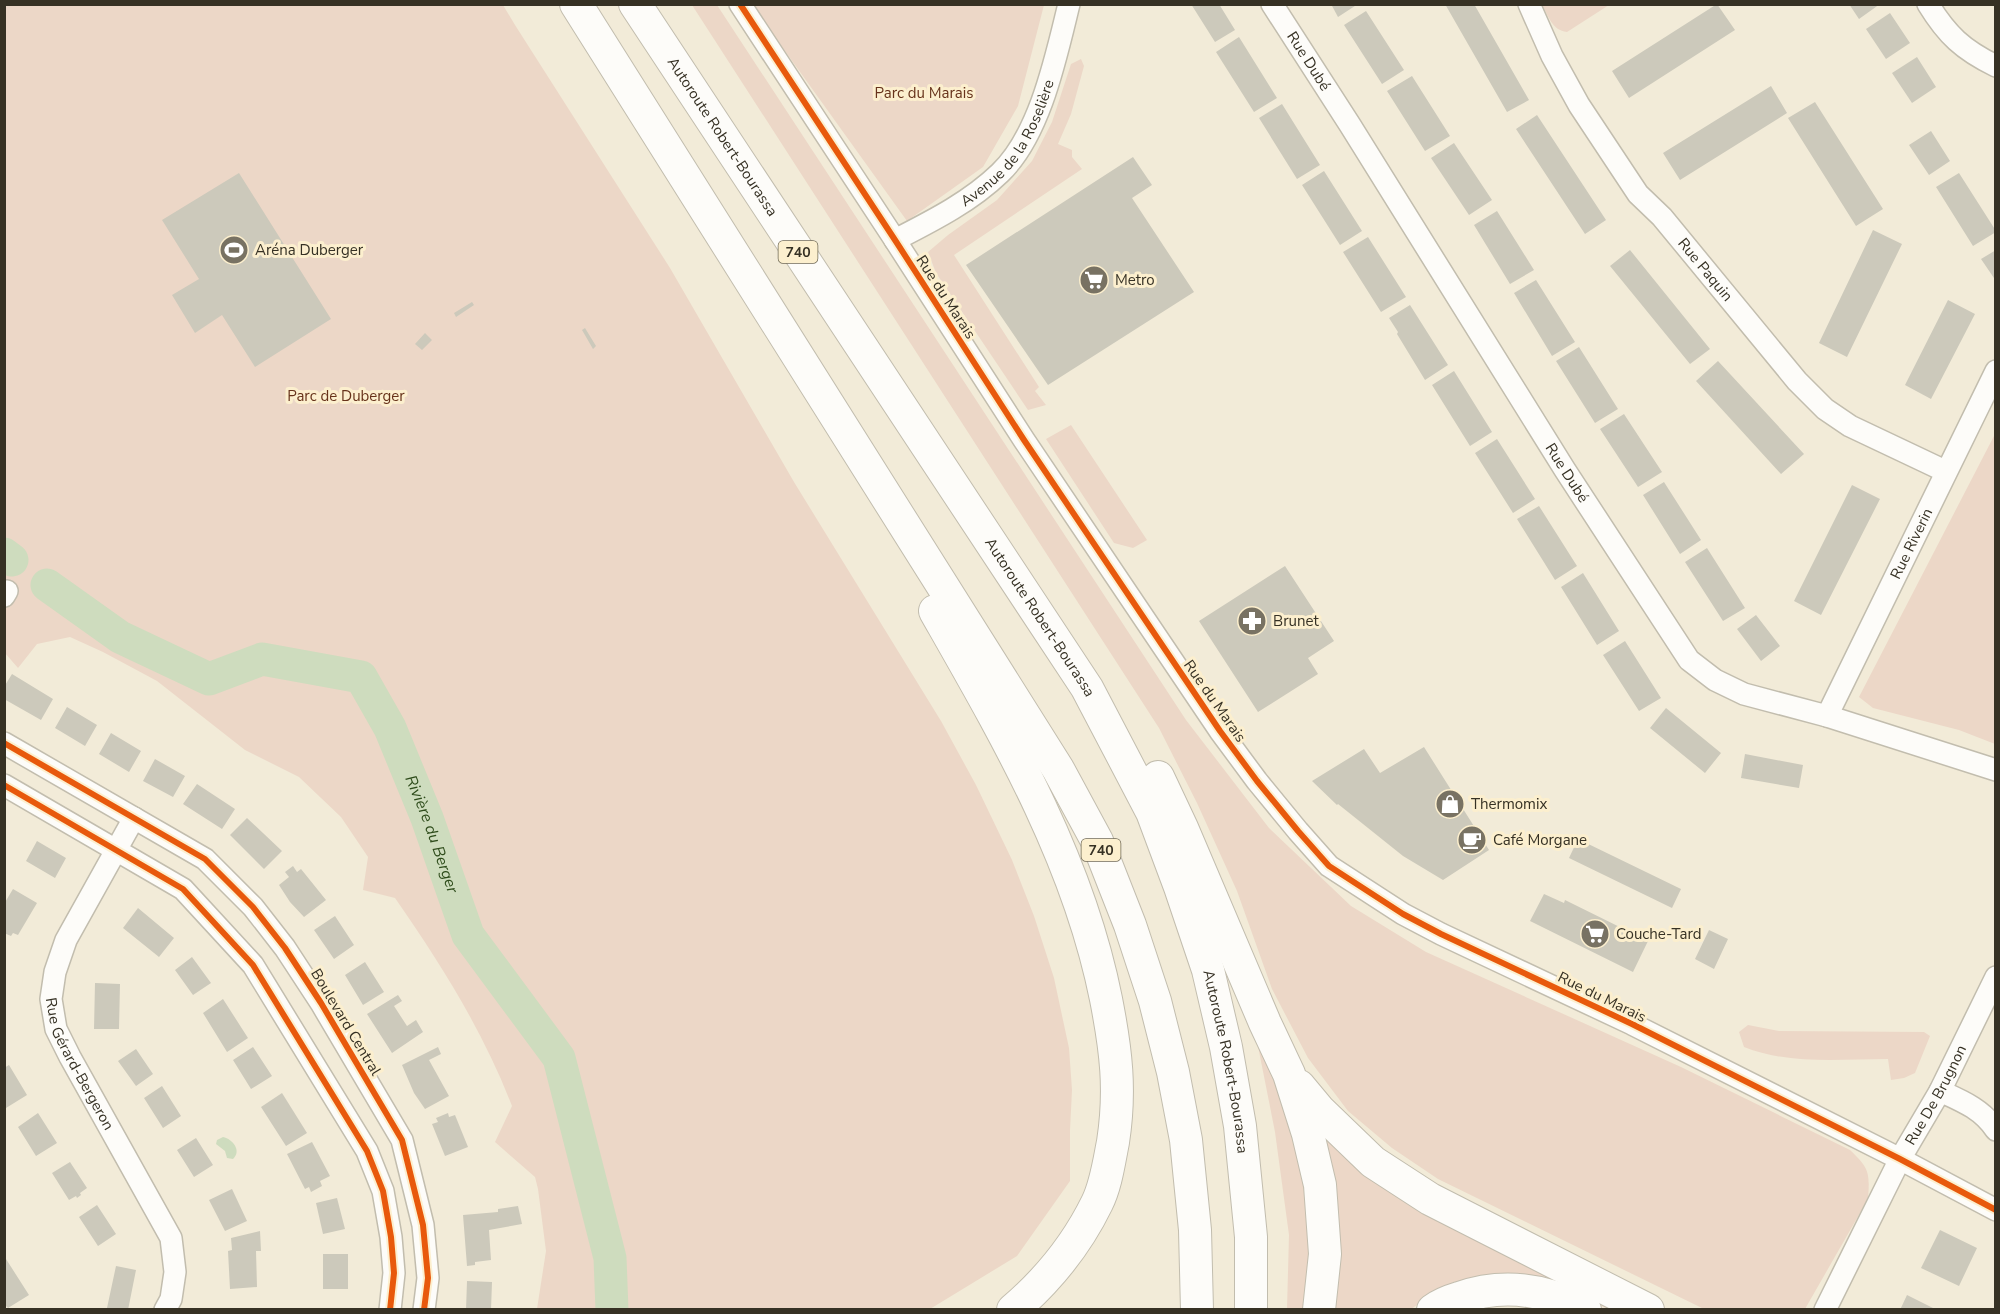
<svg xmlns="http://www.w3.org/2000/svg" width="2000" height="1314" viewBox="0 0 2000 1314" font-family="'Nunito Sans',sans-serif">
<rect width="100%" height="100%" fill="#f2ebd8"/>
<path fill="#ecd7c7" d="M4 5H503L515 25 670 268 794 482 941 721 976 785 1012 860 1034 916 1054 978 1069 1048 1072 1090 1070 1130V1181L1017 1256 930 1309H537L546 1251 538 1189 535 1177 495 1142 512 1106C483 1031 441 964 395 898L363 890 368 857 341 817 299 777 245 750 157 681 103 652 70 637 37 644 18 668 5 653Z
M692 5H717L1186 720 1269 828 1351 906 1426 952 1681 1067 1850 1150C1869 1168 1870 1172 1868 1199L1805 1309H1704L1438 1179 1392 1148 1348 1111 1308 1058 1272 989 1237 891 1197 803 1159 728Z
M752 5H1044L1018 106 983 167 907 221Z
M1542 5H1609L1567 32C1552 30 1549 17 1542 5Z
M1081 59 1084 66 1071 114 1058 144 1072 150V157L1082 169 954 255 1039 387 1035 391 1046 405 1028 410 936 273 928 252 948 235 997 200 1032 161 1052 122 1071 64Z
M1071 425 1147 540 1133 548 1114 543 1046 439Z
M1995 434V744L1959 730 1873 708 1859 697Z
M1748 1025 1779 1031 1924 1032 1930 1036 1915 1073 1904 1078 1891 1080 1888 1059C1840 1059 1789 1065 1744 1047L1739 1032Z
M1254 1026 1317 1177 1314 1309H1287L1289 1235 1275 1132Z
M1324 1133 1632 1309H1608L1564 1289 1434 1294 1411 1309H1328Z"/>
<path fill="#cedcbe" d="M223 1137C233 1139 242 1151 233 1159L227 1158 225 1151 216 1144 217 1140Z"/>
<g fill="none" stroke-linecap="round" stroke-linejoin="round">
<g stroke="#cedcbe" stroke-width="33">
<path d="M4 554 12 560"/>
<path id="s1" d="M47 585 120 637 209 679 262 659 361 677 390 728 427 818 468 935 559 1058 610 1258 612 1310"/>
</g>
</g>
<path fill="#ccc9bb" d="M1191 4H1219L1235 30 1215 42Z
M1331 4H1358L1338 17Z
M1445 4H1474L1529 100 1507 112Z
M1717 4 1735 30 1629 98 1612 71Z
M1849 4H1880L1859 19Z
M1366 11 1404 70 1382 84 1344 25Z
M1890 13 1910 43 1886 59 1866 29Z
M1239 37 1277 98 1254 112 1216 52Z
M1917 57 1936 87 1912 103 1892 73Z
M1412 76 1450 136 1425 151 1387 91Z
M1771 86 1787 113 1680 180 1663 153Z
M1815 102 1883 209 1856 226 1788 118Z
M1282 104 1320 165 1297 179 1259 118Z
M1537 115 1606 220 1585 234 1516 129Z
M1931 131 1950 161 1929 175 1909 145Z
M1454 143 1492 200 1469 215 1431 158Z
M1133 157 1152 185 1132 198 1194 292 1048 385 966 265Z
M1324 171 1362 231 1340 245 1302 185Z
M239 173 331 319 255 367 222 315 195 333 172 295 199 279 162 220Z
M1959 173 1996 231V232L1973 246 1936 187Z
M1497 211 1534 270 1510 284 1474 225Z
M1873 230 1902 244 1847 357 1819 343Z
M1368 237 1406 297 1381 312 1343 252Z
M1630 250 1710 349 1690 364 1610 266Z
M1996 250V281L1981 259Z
M1536 280 1575 342 1552 356 1514 293Z
M1948 300 1975 314 1931 399 1905 385Z
M472 302 474 305 456 317 454 313Z
M1410 305 1448 365 1425 380 1397 334 1398 332 1389 318Z
M585 328 596 346 593 349 582 330Z
M425 333 432 340 422 350 415 344Z
M1579 347 1618 409 1595 423 1556 361Z
M1718 361 1804 454 1781 474 1696 381Z
M1454 371 1492 432 1470 446 1432 385Z
M1624 414 1662 472 1638 487 1600 429Z
M1497 439 1535 499 1513 513 1475 453Z
M1664 482 1701 540 1680 554 1643 495Z
M1852 485 1880 499 1821 615 1794 601Z
M1539 506 1577 566 1555 580 1517 519Z
M1707 548 1745 608 1723 621 1685 562Z
M1285 566 1334 641 1308 658 1318 674 1258 712 1199 621Z
M1583 573 1619 631 1597 645 1561 587Z
M1756 615 1780 646 1761 661 1737 629Z
M1625 641 1661 698 1639 711 1603 655Z
M12 674 53 699 41 720 4 699V687Z
M67 707 97 725 85 746 55 728Z
M1666 708 1721 753 1705 773 1650 728Z
M111 733 141 751 129 772 99 754Z
M1424 747 1489 850 1443 880 1403 856 1338 804 1337 805 1312 781 1364 749 1380 773Z
M1745 754 1803 765 1799 788 1741 778Z
M155 759 185 776 173 797 143 781Z
M197 784 235 809 222 829 183 804Z
M247 818 282 851 264 869 230 835Z
M1578 839 1681 889 1672 908 1569 858Z
M37 841 66 858 55 878 26 861Z
M293 866 297 872 301 869 326 900 304 917 290 902 279 885 289 877 285 872Z
M13 889 37 903 18 935 13 933 11 936 4 933V904Z
M1544 894 1564 903 1565 900 1648 941 1633 972 1530 921Z
M138 908 174 938 159 957 123 928Z
M335 916 354 945 334 959 314 930Z
M1709 930 1728 939 1714 969 1695 959Z
M192 957 211 983 193 995 175 970Z
M365 962 384 992 363 1005 345 975Z
M95 983 120 984 119 1029H94Z
M398 995 402 1001 394 1006 407 1026 416 1020 423 1032 392 1053 367 1014Z
M223 999 248 1038 227 1052 203 1013Z
M253 1047 272 1076 251 1089 233 1060Z
M438 1047 441 1054 429 1060 449 1096 425 1109 414 1093 402 1065Z
M136 1049 153 1074 136 1086 118 1061Z
M9 1065 27 1095 6 1108 4 1105V1068Z
M162 1086 181 1116 163 1128 144 1098Z
M282 1093 307 1133 286 1146 261 1107Z
M38 1113 57 1143 36 1156 18 1127Z
M448 1113 449 1117 455 1115 468 1147 445 1156 432 1124 438 1122 436 1118Z
M196 1138 213 1165 194 1177 177 1150Z
M312 1142 330 1176 320 1181 322 1186 311 1192 309 1187 305 1189 287 1154Z
M70 1162 87 1188 80 1193 81 1195 77 1198 76 1196 69 1200 52 1173Z
M232 1189 247 1221 225 1231 209 1200Z
M337 1198 345 1229 323 1234 316 1203Z
M97 1205 116 1234 98 1246 79 1217Z
M518 1206 522 1224 489 1230 491 1260 475 1262V1265L467 1266 463 1215 498 1212V1209Z
M1940 1230 1977 1248 1959 1286 1921 1268Z
M260 1231 261 1251H256L257 1287 230 1289 228 1251 232 1250 231 1238Z
M323 1254H348V1289H323Z
M6 1259 29 1295 8 1308 4 1304V1261Z
M116 1266 136 1270 128 1310 107 1308Z
M467 1281 492 1282 491 1310H466Z
M1907 1295 1937 1310H1900Z"/>
<g fill="none" stroke-linecap="round" stroke-linejoin="round">
<g stroke="#c2bdae" stroke-width="24">
<g id="minor">
<path d="M740 4 895 240 1024 440 1220 731 1257 781 1298 831 1329 866 1403 914 1441 934 1632 1024 1900 1159 1996 1210"/>
<path id="s2" d="M1272 4 1350 125 1565 470 1689 660 1715 680 1744 694 1827 716 1996 770"/>
<path id="s3" d="M1529 4 1552 56 1579 105 1638 194 1662 217 1797 381 1825 409 1850 426 1945 471"/>
<path d="M1928 4C1947 35 1963 50 1996 66"/>
<path id="s4" d="M895 240C932 221 970 202 1000 173 1040 135 1056 57 1069 4"/>
<path d="M4 596 7 591"/>
<path id="s5" d="M1827 716 1996 371"/>
<path d="M4 743 205 859 253 907 285 948 321 1003 402 1140 423 1225 428 1278 424 1310"/>
<path d="M4 785 183 889 253 965 367 1151 383 1191 391 1237 394 1273 390 1310"/>
<path id="s6" d="M134 818 66 940 55 972 51 999 56 1029 70 1057 171 1238 175 1272 171 1299 165 1310"/>
<path d="M1940 1091C1962 1101 1982 1109 1996 1130"/>
<path id="s7" d="M1825 1310 1900 1159 1940 1091 1996 977"/>
</g>
</g>
<g stroke="#c2bdae" stroke-width="34">
<g id="highway">
<path d="M576 4 1058 769 1097 841 1130 925 1155 1001 1173 1072 1186 1140 1195 1230 1197 1310"/>
<path id="s8" d="M635 4 1087 688 1152 812 1180 887 1208 970 1226 1047 1240 1126 1251 1237V1310"/>
<path d="M935 611C1005 734 1078 858 1106 999 1116 1050 1121 1090 1113 1142 1109 1162 1106 1185 1097 1203 1077 1244 1048 1280 1013 1310"/>
<path d="M1158 777 1182 828 1265 1023 1289 1074 1308 1134 1320 1185 1325 1254 1319 1310"/>
<path d="M1299 1086 1319 1110 1373 1162 1430 1199 1648 1310"/>
<path d="M1433 1310C1441 1304 1449 1301 1459 1298 1502 1283 1545 1289 1585 1310"/>
</g>
</g>
<use href="#minor" stroke="#fdfcf9" stroke-width="21"/>
<use href="#highway" stroke="#fdfcf9" stroke-width="32"/>
<g stroke="#fcefce" stroke-width="10">
<path id="cycleway" d="M740 4 895 240 1024 440 1220 731 1257 781 1298 831 1329 866 1403 914 1441 934 1632 1024 1900 1159 1996 1210
M4 743 205 859 253 907 285 948 321 1003 402 1140 423 1225 428 1278 424 1310
M4 785 183 889 253 965 367 1151 383 1191 391 1237 394 1273 390 1310"/>
</g>
<use href="#cycleway" stroke="#e8590c" stroke-width="6"/>
</g>
<defs>
<g id="stadium-disc" transform="scale(1.5)"><circle r="9.5" fill="#787263" stroke="#fcefce"/><path d="M0-5a6.5 5 0 1 0 0 10a6.5 5 0 1 0 0-10ZM-3.5-1.8h7v3.6h-7Z" fill="#fff"/></g>
<g id="supermarket-disc" transform="scale(1.5)"><circle r="9.5" fill="#787263" stroke="#fcefce"/><path d="M-6-5.5h2.5l.6 2H6L4.5 2H-2.5L-4.4-4H-6ZM-1.5 3.2a1.3 1.3 0 1 0 .1 0ZM3 3.2a1.3 1.3 0 1 0 .1 0Z" fill="#fff"/></g>
<g id="pharmacy-disc" transform="scale(1.5)"><circle r="9.5" fill="#787263" stroke="#fcefce"/><path d="M-2-6h4v4h4v4h-4v4h-4v-4h-4v-4h4Z" fill="#fff"/></g>
<g id="shop-disc" transform="scale(1.5)"><circle r="9.5" fill="#787263" stroke="#fcefce"/><path d="M-5-2.5h2.3a2.7 3.5 0 0 1 5.4 0H5L5.5 6h-11ZM-1.5-2.5h3a1.5 2.3 0 0 0-3 0Z" fill="#fff"/></g>
<g id="cafe-disc" transform="scale(1.5)"><circle r="9.5" fill="#787263" stroke="#fcefce"/><path d="M-5.5-4.5H6V0H3Q3 3.5 0 3.5H-2.5Q-5.5 3.5-5.5 0ZM3-3.2v2h1.7v-2ZM-6 4.5H4V6H-6Z" fill="#fff"/></g>
</defs>
<g fill-rule="evenodd">
<use href="#stadium-disc" x="234" y="250"/>
<use href="#supermarket-disc" x="1094" y="280"/>
<use href="#pharmacy-disc" x="1252" y="621"/>
<use href="#shop-disc" x="1450" y="804"/>
<use href="#cafe-disc" x="1472" y="840"/>
<use href="#supermarket-disc" x="1595" y="934"/>
</g>
<g text-anchor="middle" dominant-baseline="central" stroke-width="6" stroke-linejoin="round" paint-order="stroke">
<g fill="#fcefce" stroke="#716a57" stroke-width="1.5">
<rect x="778.5" y="241" width="39" height="22" rx="4.5"/>
<rect x="1081.5" y="839" width="39" height="22" rx="4.5"/>
</g>
<g font-size="14" font-weight="bold" fill="#363124">
<text x="798" y="252">740</text>
<text x="1101" y="850">740</text>
</g>
<g font-size="15" fill="#363124" stroke="#fcefce">
<text stroke="none"><textPath href="#s2" startOffset="68">Rue Dubé</textPath></text>
<text stroke="none"><textPath href="#s8" startOffset="159">Autoroute Robert-Bourassa</textPath></text>
<text stroke="none"><textPath href="#s4" startOffset="154">Avenue de la Roselière</textPath></text>
<text stroke="none"><textPath href="#s3" startOffset="321">Rue Paquin</textPath></text>
<text transform="translate(946 297) rotate(57)">Rue du Marais</text>
<text stroke="none"><textPath href="#s2" startOffset="554">Rue Dubé</textPath></text>
<text stroke="none"><textPath href="#s5" startOffset="192">Rue Riverin</textPath></text>
<text stroke="none"><textPath href="#s8" startOffset="735">Autoroute Robert-Bourassa</textPath></text>
<text transform="translate(1215 701) rotate(55)">Rue du Marais</text>
<text transform="translate(1602 997) rotate(26)">Rue du Marais</text>
<text transform="translate(346 1022) rotate(59)">Boulevard Central</text>
<text stroke="none"><textPath href="#s6" startOffset="272">Rue Gérard-Bergeron</textPath></text>
<text stroke="none"><textPath href="#s8" startOffset="1221">Autoroute Robert-Bourassa</textPath></text>
<text stroke="none"><textPath href="#s7" startOffset="242">Rue De Brugnon</textPath></text>
</g>
<g font-size="15" fill="#67331b" stroke="#fcefce">
<text x="924" y="93">Parc du Marais</text>
<text x="346" y="396">Parc de Duberger</text>
</g>
<g font-size="15" fill="#363124" stroke="#fcefce" text-anchor="start">
<text x="255" y="250">Aréna Duberger</text>
<text x="1115" y="280">Metro</text>
<text x="1273" y="621">Brunet</text>
<text x="1471" y="804">Thermomix</text>
<text x="1493" y="840">Café Morgane</text>
<text x="1616" y="934">Couche-Tard</text>
</g>
<g font-size="16" font-style="italic" fill="#2e4c1b" stroke="#fcefce">
<text stroke="none"><textPath href="#s1" startOffset="518">Rivière du Berger</textPath></text>
</g>
</g>
<rect width="2000" height="1314" fill="none" stroke="#363124" stroke-width="12"/>
</svg>
